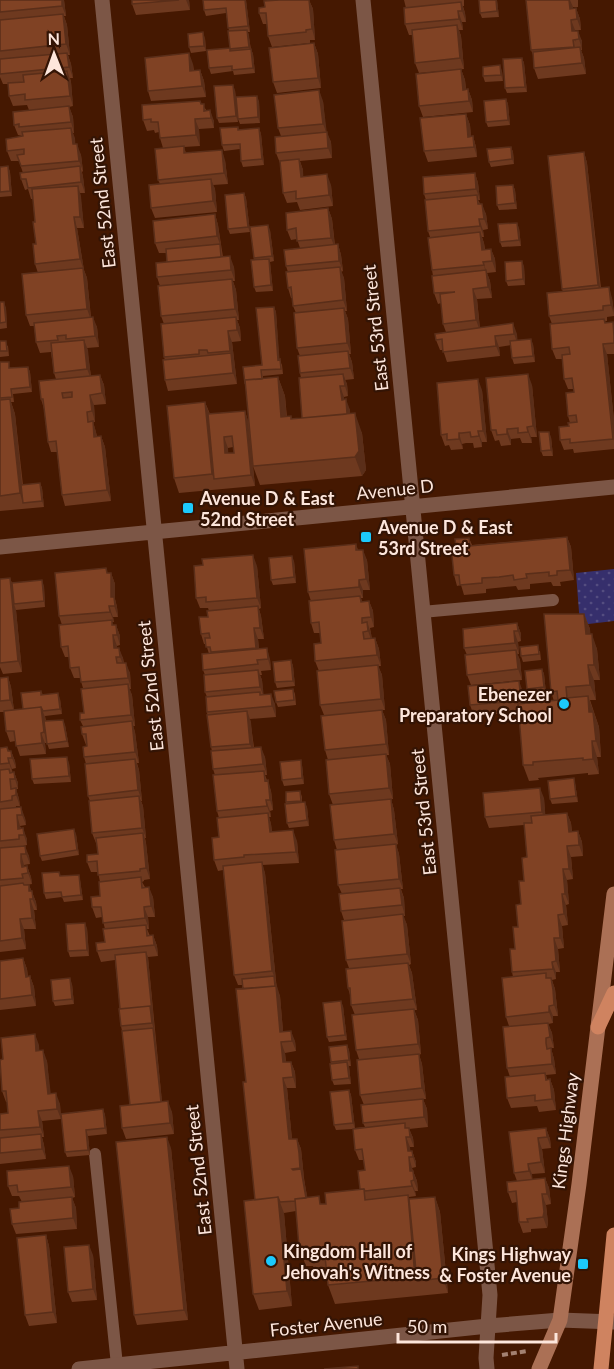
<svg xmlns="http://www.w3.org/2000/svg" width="614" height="1369" viewBox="0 0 614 1369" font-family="Lato,sans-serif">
<defs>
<pattern id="park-dots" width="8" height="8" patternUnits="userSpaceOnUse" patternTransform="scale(1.5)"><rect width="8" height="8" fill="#362f6c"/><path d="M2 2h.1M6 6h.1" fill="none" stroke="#544d80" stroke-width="1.8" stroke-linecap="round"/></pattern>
</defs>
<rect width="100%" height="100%" fill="#451801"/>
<path fill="url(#park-dots)" d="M614 569V621L580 625 576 573Z"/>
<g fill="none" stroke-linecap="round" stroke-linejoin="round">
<path stroke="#a38171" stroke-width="4" stroke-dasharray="6 3" stroke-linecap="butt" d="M502 1355 527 1351"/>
<path stroke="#7c5646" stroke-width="12" d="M422 612 553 600
M95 1154 117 1365"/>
<path stroke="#7c5646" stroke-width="15" d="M102 0 237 1369
M363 0 490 1295 486 1358 487 1369
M0 547 614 487
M79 1369 488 1326 560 1320 614 1322"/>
<path stroke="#ab7055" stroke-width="15" d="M539 1369 560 1320 579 1184 614 894"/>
<path stroke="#cf8360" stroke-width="15" d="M598 1027 614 993
M601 1369 614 1235"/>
</g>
<path fill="#6e391f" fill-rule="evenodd" d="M0 0H64L66 16H64L67 25 70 55H68L71 64 73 78H70L71 82 73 106 69 107 73 117 74 133H73L75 144 81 155 83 171 82 172 83 177 85 193H80L84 228H77L84 270 87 278 91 317 97 327 99 347 87 348 91 376 100 375 104 385 106 404 94 405 95 422H93L97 436H101L105 447 111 501 65 506 62 495 57 452H51L48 442 44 409 41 399 56 379 54 373 51 352 40 353 36 342 34 326H30L26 315 38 273 35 264 36 244 33 199H31L28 189 25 190 21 179 23 173 19 161H11L7 151 22 136 18 135 14 125 29 110 27 105 13 106 9 96 8 84H3L0 77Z
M132 0H189L190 10 136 15 132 4Z
M246 0 250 32H248L251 49 253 54 255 73 234 75 233 71 211 74 209 68 230 48 229 31 226 13 206 16 204 10Z
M309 0 313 9 315 40H310V43L272 47 268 36 267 24H263L259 13Z
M404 0H464V6H463L465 13 466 22H462L463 30H459L461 36 464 69 419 73 415 63 412 35H409L405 24 406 8Z
M479 0H497L499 17 482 18 480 13Z
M526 0H578V7H573V9L576 8 580 19 581 30H575V31L582 41V50H581L584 58 586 74 538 79 534 68 533 55 531 50Z
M205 38 206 51 191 53 189 47Z
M314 43 318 54 321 88 277 93 273 82Z
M522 58 524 63 527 92 507 93 505 88Z
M193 64 194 71 200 70 204 81 206 97 151 101 148 91Z
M461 69 465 80 466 89H468L472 100 473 112 423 117 419 106Z
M502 71 503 81 485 82 483 76Z
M235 90 238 122 219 123 217 118Z
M506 99 508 104 510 125 488 127 486 122Z
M259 101 260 123 240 124 238 119Z
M323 101 326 132 331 142 332 158 300 161 303 170V177L331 185 333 206 300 210 297 202 287 203 283 193 280 163 276 153 281 136 278 128Z
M202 104 214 121V128L199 129 200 146 184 147 186 153 225 160 228 184 213 185 215 189 217 212 155 218 151 208 160 184 158 180 163 148 160 138 159 132 155 133 154 130 147 131 143 120Z
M466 114 470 125 471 137 473 136 476 147 477 157 428 162 424 151Z
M238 127 239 130 259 128 261 134 264 165 243 167 241 161 240 149 224 151 222 145Z
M511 147 513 152 514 164 491 167 489 162Z
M584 152 587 163 601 288 612 298 614 312V316L607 317V321H605L606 323 614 326V354H607L614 420V449L574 453 573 449 564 450 560 440 570 423 568 416 574 392 573 389H568L564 379 562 359H556L552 349V324L549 316 563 292 562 289Z
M8 166 10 172 12 196 0 197V167Z
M475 173 478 183 480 200H478L486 214 488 229 483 230 484 237H482L484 243 485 249H491L495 259 496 272 487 273 490 281 492 298 477 299 480 328 517 334V340L533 344 535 362 514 364 512 358 511 345 499 347 500 356 447 362 443 350H440L436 340 446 332 443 324 441 303 438 304 434 293 433 276 432 270 430 237 428 231 426 200 424 194Z
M513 185 515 190 517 209 499 210 497 205Z
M244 193 246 198 250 232 230 234 228 229Z
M328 208 332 219 335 245 338 244 341 255 343 271 341 272 344 278 347 311H345L348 319 351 354H349L352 362 354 379 345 380 347 384 348 396 344 397V400L350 410V414L362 433 366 470 362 476 260 485 253 466 255 486 179 493 174 478 205 402 210 414 245 411 248 421 274 307 276 312 279 359 282 365 283 374 263 376V379L278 377 285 396 287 417 291 416 292 419 302 418 301 378 300 373V356L297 348 296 313 293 306 292 298H291L288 288V272L286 266 300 248 297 239 291 240 287 230ZM233 447 234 453H228V448Z
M215 214 218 225 223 257 234 267 235 281H233L236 290 239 320H237L240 328 241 341 232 342 237 384 168 391 165 380V360L164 357V324L161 316 160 286 157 277 167 262 166 253H159L155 243Z
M519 228 521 246 502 247 500 242Z
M270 230 274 261 270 262 273 291 256 292 254 287V258Z
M524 266 525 285 508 286 506 281Z
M0 302 6 308 7 328 0 329Z
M0 341 8 346 9 356 0 357Z
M0 362 11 368 28 367 30 372 32 392 13 394 14 402H11L15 414 23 485 40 483 42 488 44 507 0 511Z
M532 385 537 437H531L532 443H522L520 438 511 439V445L501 446 499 440 495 441 491 430Z
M482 390 487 442H482V447L474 448 473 443H466L462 444 463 449 451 450 449 445 445 446 441 435Z
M551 437 553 456H543L541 451Z
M567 537 571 547 574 580 560 582 561 586H553L551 582 530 584V589L518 590 516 586 486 589V593L464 595 461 585 457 586 454 575 456 547 469 538 472 545Z
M356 544 358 550 367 560 370 590H363V598H361L362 602 369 601 373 611 374 627 370 628 372 639 375 638 379 649 381 666H378L382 675 385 710H382L386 720 389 755H386L390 764 393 799 333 805 329 794 328 760 325 750 324 715 320 705 319 671 315 661 321 643 320 633H314L311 623V601L308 592Z
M294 561 296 583 273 585 271 580Z
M257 566 261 608 259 609 261 616 264 639H258L259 649 270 659 271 670 261 671 262 675H260L262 680 263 694 275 704 276 717 250 719 254 747 265 757 267 775H265L271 791 272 799 273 810 270 811 271 817H269L271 824 272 832 297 841 299 863 262 865 265 873 277 990 280 996 283 1031 295 1041 296 1051 285 1053 286 1062H291L295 1072 296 1088H287L292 1139H297L301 1149 304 1178 307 1197 322 1204H326L360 1189 365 1170 364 1160H359L355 1150 353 1129 336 1130 334 1125 349 1090 351 1095 355 1128 365 1127 363 1123 364 1105 360 1095 359 1059 356 1050 355 1015 351 1005 350 995 348 988 349 968 346 960 344 920 341 911 342 894 338 885 337 850 334 840 391 799 394 810 398 844 396 845 399 854 403 889H401L404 898 405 916H403L407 925 411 964 409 965 412 973 417 1010H414L418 1020 421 1054 419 1055 422 1064 426 1099H423L427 1109 428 1127 409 1129 413 1138 414 1147H410V1151H412L416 1162V1167L412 1168 413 1171 417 1181 418 1191H415L416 1196 409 1197V1199L435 1197 440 1212 448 1293 335 1304 328 1285 326 1267 314 1268 313 1266H306L299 1247 296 1211 284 1213 292 1306 259 1310 253 1294 255 1200 246 1082 243 989V985H238L234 975 223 870 218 871 214 860 219 837V818L217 811 215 775 213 769 212 751 211 747 207 712V697L205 692V675L203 670 209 654 206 644H204L201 634 208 617 209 611 208 608H200L196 598Z
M108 573H111L115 584V599L117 607 118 617H113L114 622H112L113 625H116L120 636V645L117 646V648L123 658 124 663 130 673 131 689H129L132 695 135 726H133L135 732 139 763H137L139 770 142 801H141L143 806 146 838H145L146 843 150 879 144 880V881L142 882 145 887 153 897 155 917H148L149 929H147L150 936 153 935 157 946 158 956 148 957 162 1102 172 1112 174 1134 126 1139 122 1128 130 1105 122 1031 121 1026 120 1009 115 960 101 962 97 951 105 942V929L102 917 96 918 92 907 100 896V882L98 872H91L87 862 98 854 97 843H96L92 833 90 801 88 796 86 764 84 757 87 745H86L82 734 83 726 80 720 84 713 83 688 80 678H74L70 668 69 657H65L61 647 62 625 59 616Z
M10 578 12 583 44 586 45 607 16 610 22 672 3 674 0 667V579Z
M584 614 590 629V634L597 649 600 680H594L596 700H590L599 727 601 757H597L599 774 588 775V773L538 778 539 780 529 781 523 765 519 712 474 716 470 705 523 692 524 703 554 701 551 692Z
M517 623 521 634V641L518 642 519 654H517L520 660 522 680 471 685 467 675V655L464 648Z
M540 651 541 660 523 662 521 656Z
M291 660 293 666 295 686 277 688 275 682Z
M542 669 544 674 546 693 529 694 527 689Z
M8 677 11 687 14 710 23 709 41 691 43 695 60 699 62 714 45 716 46 721 65 725 69 747 49 749 47 743H45L46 754 20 756 15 741 10 742 6 731 4 712H0V678Z
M293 689 295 694 296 705 278 707 276 702Z
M7 747 9 751H11L15 761 16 768 12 769V772H14L18 783V789H16L19 799 20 806H16V808L25 818 26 825 20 826 21 828 27 839V845L23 846 29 856 30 864 24 865 25 867 27 866 31 877 32 884 26 885H29L36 902 37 910H34L36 929H24L26 949 0 952V748Z
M301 760 302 765 304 784 284 786 282 780Z
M69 763 71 782 34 784 32 779Z
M575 783 578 802 552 804 550 799Z
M300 791 302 797V802L307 807 309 826 289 828 287 823 286 802Z
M544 798 545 815 567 813 571 823 572 832 578 831 582 842 583 856 571 857 573 879 567 880 569 904 566 905 568 925 562 926 564 948 558 949 560 972H556V979L552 980 555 989 558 1016H553V1023L548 1024 552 1033 554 1048H551L554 1059 556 1074 546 1075 547 1079H550L554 1090 556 1110 539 1112 537 1106 511 1108 507 1098 510 1077 507 1068 509 1026 506 1017 513 977 512 972 527 857 524 825 489 828 485 817Z
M76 834 79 855 42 861 40 856Z
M61 876 80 880 83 900 64 902 62 897 46 899 44 893Z
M87 928 89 956 70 957 68 951Z
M23 958 27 969 28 977 30 976 34 987 36 1006 0 1010V961Z
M72 984 74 1004 55 1006 53 1001Z
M343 1006 347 1040 329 1042 327 1037Z
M39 1045V1051L47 1061 50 1094 60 1104 61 1119 42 1121 44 1137H42L44 1145 46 1159 0 1164V1114L8 1113 7 1102H6L2 1091Z
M347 1045 349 1050 351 1066H349L351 1084 334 1085 332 1080 331 1062Z
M103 1109 105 1115 107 1134 88 1136 90 1155 67 1157 65 1152Z
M546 1128 550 1139 551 1148 542 1149 545 1173 532 1174V1179L545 1178 549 1188 551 1204 546 1205 548 1223 547 1228 531 1229V1232L523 1233 519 1222 517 1202 512 1203 508 1192 517 1181 514 1173Z
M171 1148 188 1320 137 1325 134 1315Z
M73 1176 75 1197 72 1198 76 1208 77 1229 16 1234 12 1224 22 1202 19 1196H12L8 1186Z
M46 1235 49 1246 57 1323 29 1326 25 1315Z
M93 1255 97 1300 72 1302 68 1292Z"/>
<path fill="#5a2e19" d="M62 0H64L66 16 62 6Z
M186 0H189L190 10Z
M245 0H246L250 32 248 26Z
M309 0 313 9 315 40 312 29Z
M496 0H497L499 17 497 11Z
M569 0H570L573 7 574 19 570 9Z
M461 2 465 13 466 22 462 11Z
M576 8 580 19 581 30 577 19Z
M458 11 462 22 463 30 459 19Z
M63 14 67 25 70 55 66 44Z
M571 20 575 30 576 42 572 31Z
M457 25 461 36 464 69 460 58Z
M247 30 249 35 251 53 249 47Z
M578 31 582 41V50L579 39Z
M203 32 205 38 206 51 204 46Z
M314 43 318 54 321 88 318 78Z
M580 47 584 58 586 74 582 63Z
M251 49 253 54 255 73 253 68Z
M67 53 71 64 73 78 69 67Z
M189 53 193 64 194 81 190 71Z
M522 58 524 63 527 92 525 87Z
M500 65 502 71 503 81 501 75Z
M461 69 465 80 467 100 463 90Z
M200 70 204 81 206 97 202 86Z
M67 71 71 82 73 106 70 96Z
M233 85 235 90 238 122 236 116Z
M468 89 472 100 473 112 469 101Z
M319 90 323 101 327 134 323 124Z
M257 96 259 101 260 123 258 117Z
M506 99 508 104 510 125 508 120Z
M69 106 73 117 74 133 71 122Z
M210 110 214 121V128L211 118Z
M466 114 470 125 472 147 468 137Z
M195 119 199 129 200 146 196 135Z
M71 128 75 138 76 155 73 144Z
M259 128 261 134 264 165 262 159Z
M327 132 331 142 332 158 328 148Z
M473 136 476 147 477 157 474 147Z
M77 144 81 155 83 171 79 161Z
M511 147 513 152 514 164 512 159Z
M222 150 225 160 228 184 224 173Z
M584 152 587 163 601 296 598 285Z
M299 159 303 170 304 188 301 177Z
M8 166 10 172 12 196 10 191Z
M80 166 83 177 85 193 81 182Z
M475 173 478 183 480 200 476 189Z
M327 174 331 185 333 206 329 195Z
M211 179 215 189 217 212 213 201Z
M513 185 515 190 517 209 515 203Z
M78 186 81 196 84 228 80 217Z
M244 193 246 198 250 232 248 227Z
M482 204 486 214 488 229 484 219Z
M328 208 332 219 335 248 331 238Z
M215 214 218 225 221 247 217 236Z
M74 217 77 228 84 270 87 278 91 320 87 309 83 268 80 259Z
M479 219 483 230 484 237 480 226Z
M517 223 519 228 521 246 519 240Z
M268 225 270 230 274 261 272 256Z
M480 232 484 243 486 260 482 250Z
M338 244 341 255 343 271 339 261Z
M491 249 495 259 496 272 492 261Z
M230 256 234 267 235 281 231 270Z
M269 259 270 264 273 291 271 285Z
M522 261 524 266 525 285 523 279Z
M483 262 490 281 492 298 488 287 486 273Z
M340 267 344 278 347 311 343 300Z
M232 279 236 290 239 320 235 309Z
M609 287 612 298 614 315 611 305Z
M473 289 477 299 480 331 476 320Z
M4 302 6 308 7 328 6 322Z
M274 307 276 312 280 365 278 360Z
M344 308 348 319 351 354 347 343Z
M93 317 97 327 99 347 95 336Z
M236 317 240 328 241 341 237 330Z
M513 323 517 334 518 345 514 334Z
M228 331 232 342 237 384 233 373Z
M495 336 499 347 500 356 496 346Z
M531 339 533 344 535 362 533 356Z
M84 340 88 350 91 379 87 369Z
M603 344 607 354 614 420V441Z
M348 351 352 362 354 379 350 368Z
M28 367 30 372 32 392 30 387Z
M343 374 347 384 348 396 345 386Z
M528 374 532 385 537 437 533 426Z
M100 375 104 385 106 404 102 393Z
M278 377 285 396 288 436 281 417Z
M478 379 482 390 487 442 483 431Z
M340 386 344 397 345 410 342 400Z
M90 395 94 405 95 422 92 411Z
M10 399 15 414 24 503H23L20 493Z
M346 399 350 410 351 426 347 416Z
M205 402 211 418 214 479 212 474Z
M245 411 248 421 255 486 251 475Z
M355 413 362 433 366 470 362 476 355 457Z
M93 421 96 432 98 447 94 437Z
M527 427 531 437 532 443 528 432Z
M507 429 511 439V445L507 434Z
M478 431 482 442V447L479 436Z
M549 432 551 437 553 456 551 450Z
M459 433 462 444 463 449 459 439Z
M101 436 105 447 111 501 107 490Z
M224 437 228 448 229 464 225 453Z
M40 483 42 488 44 507 42 501Z
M567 537 571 547 574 580 570 570Z
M363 550 367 560 370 590 366 579Z
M253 555 257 566 261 608 257 598Z
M292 556 294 561 296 583 294 577Z
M111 573 115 584V599L117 607 118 617 111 597Z
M10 578 14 589V604L16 610 22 672 18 661Z
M42 580 44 586 45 607 44 601Z
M359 580 363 590V598L359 587Z
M369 601 373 611 374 627 371 617Z
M109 606 113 617 114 622 110 612Z
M258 606 261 616 264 639 260 628Z
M584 614 590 629 592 649 586 634Z
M367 622 371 633 372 642 368 631Z
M517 623 521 634V641L518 631Z
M116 625 120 636V645L117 635Z
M254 628 258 639 260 658 256 648Z
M514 631 518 642 519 654 515 643Z
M592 634 597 649 600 680 594 665Z
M113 635 117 646 118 659 114 648Z
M375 638 379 649 381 666 377 655Z
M119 648 123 658 124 667 120 657Z
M267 648 270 659 271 670 268 659Z
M516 650 520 660 522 680 518 669Z
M291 660 293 666 295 686 293 681Z
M126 663 130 673 131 689 128 678Z
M378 665 382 675 385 710 381 699Z
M588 665 594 680 596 700 590 685Z
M542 669 544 674 546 693 544 687Z
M258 670 262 680 264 697 260 687Z
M8 677 11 687 14 711 10 700Z
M519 681 523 692 525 711 521 701Z
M128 684 132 695 135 726 131 715Z
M58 693 60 699 62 714 60 709Z
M271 694 275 704 276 717 272 706Z
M588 696 599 727 601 757 596 741 589 712Z
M41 707 45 717 48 743 44 732Z
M382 710 386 720 389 755 386 744Z
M247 711 251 722 254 754 250 744Z
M63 720 65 725 69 747 67 741Z
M132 721 135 732 139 763 135 752Z
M41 733 45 743 46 754 42 743Z
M592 741 597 757 599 774 593 759Z
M261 747 265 757 267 775 263 764Z
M11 751 15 761 16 768 12 758Z
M386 754 390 764 393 799 389 788Z
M67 757 69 763 71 782 69 776Z
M8 758 12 769 13 774 9 763Z
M135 759 139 770 142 801 138 790Z
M301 760 302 765 304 784 302 778Z
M14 772 18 783V789L15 779Z
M574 778 575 783 578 802 576 796Z
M268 780 271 791 273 810 270 800Z
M16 788 19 799 20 806 16 795Z
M540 788 544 798 546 823 542 812Z
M139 796 143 806 146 838 142 828Z
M391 799 394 810 398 844 394 834Z
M266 800 270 811 271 817 267 806Z
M305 802 307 807 309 826 307 820Z
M21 807 25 818 26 825 22 815Z
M268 813 271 824 273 843 270 832Z
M567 813 571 823 573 843 569 832Z
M17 815 20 826 21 835 18 829Z
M23 828 27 839V845L24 835Z
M74 829 76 834 79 855 77 850Z
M293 830 297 841 299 863 296 852Z
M578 831 582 842 583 856 579 845Z
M143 833 146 843 150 879 146 868Z
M396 844 399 854 403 889 399 879Z
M25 846 29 856 30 864 26 854Z
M567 846 571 857 573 879 569 869Z
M21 854 24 865 25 874 22 867Z
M262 862 265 873 276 981 272 971Z
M27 866 31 877 32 884 28 873Z
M563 869 567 880 569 904 565 894Z
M79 875 80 880 83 900 81 895Z
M29 885 36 902 37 910 29 891Z
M149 887 153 897 155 917 151 906Z
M400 888 404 898 405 916 402 905Z
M562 894 566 905 568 925 564 914Z
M30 899 34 910 36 929 32 918Z
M144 907 148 917 149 929 145 918Z
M403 914 407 925 411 964 407 954Z
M558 915 562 926 564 948 560 938Z
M20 919 24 929 26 949 22 938Z
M85 923 87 928 89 956 87 950Z
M153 935 157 946 158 956 154 945Z
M554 938 558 949 560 972 556 961Z
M146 952 148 957 155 1034 152 1023Z
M23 958 27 969 29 988 26 977Z
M552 962 556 972V979L553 969Z
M408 963 412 973 417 1010 413 999Z
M30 976 34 987 36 1006 32 995Z
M274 976 280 996 284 1042 280 1032Z
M70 978 72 984 74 1004 72 999Z
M551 978 555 989 558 1016 554 1005Z
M341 1001 343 1006 347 1040 345 1035Z
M549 1006 553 1016V1023L549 1012Z
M414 1009 418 1020 421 1054 418 1044Z
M548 1023 552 1033 554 1048 550 1037Z
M153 1028 155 1034 163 1111 161 1105Z
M291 1031 295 1041 296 1051 292 1041Z
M35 1034 39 1045 40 1061 36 1051Z
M281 1042 285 1053 287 1073 283 1062Z
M347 1045 349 1050 351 1066 349 1060Z
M551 1048 554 1059 556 1074 552 1064Z
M43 1050 47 1061 52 1104 48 1094Z
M419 1054 422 1064 426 1099 422 1088Z
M291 1062 295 1072 296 1088 293 1077Z
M347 1062 349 1067 351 1084 349 1078Z
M283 1078 287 1088 293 1150 289 1139Z
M550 1079 554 1090 556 1110 552 1099Z
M349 1090 351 1095 355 1129 353 1123Z
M56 1093 60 1104 61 1119 57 1109Z
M423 1099 427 1109 428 1127 424 1117Z
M168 1101 172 1112 174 1134 170 1123Z
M103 1109 105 1115 107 1134 105 1128Z
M38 1111 42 1121 44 1137 40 1127Z
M409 1128 413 1138 414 1147 410 1137Z
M546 1128 550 1139 551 1148 547 1137Z
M86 1130 88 1136 90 1155 88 1150Z
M41 1134 44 1145 46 1159 42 1149Z
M167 1137 171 1148 188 1320 184 1310Z
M406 1137 410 1147 411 1157 408 1151Z
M538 1138 542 1149 545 1173 541 1162Z
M297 1139 301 1149 304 1178 300 1168Z
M412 1151 416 1162V1167L413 1157Z
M409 1157 412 1168 413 1177V1171L417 1181 418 1191 410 1171Z
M528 1164 532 1174 533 1182 529 1171Z
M69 1166 73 1176 75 1197 71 1187Z
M301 1169 304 1180 310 1210 306 1200Z
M545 1178 549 1188 551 1204 547 1194Z
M411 1181 415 1191 416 1196 412 1186Z
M542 1194 546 1205 548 1223 547 1228 543 1217Z
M408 1195 415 1215 417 1281 415 1277Z
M72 1197 76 1208 77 1229 73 1218Z
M278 1197 284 1213 292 1306 287 1291Z
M435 1197 440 1212 448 1293 443 1278Z
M46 1235 49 1246 57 1323 53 1312Z
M89 1245 93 1255 97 1300 93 1289Z"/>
<path fill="#804224" stroke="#5a2e19" stroke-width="1.5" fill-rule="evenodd" d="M0 0H62V6L0 12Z
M132 0H179L132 4Z
M203 0H245L248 26 228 28 226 8 204 10Z
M279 0H309L312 29 306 30V32L268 36 266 13H259V8L265 7 264 1Z
M479 0H496L497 11 480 13Z
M526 0H569L570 9 576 8 577 19 571 20 572 31H578L579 39 573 40 574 47 531 50Z
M461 2 462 11H458L459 19 405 24 404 8Z
M63 14 66 44 0 51V20Z
M457 25 460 58 415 63 412 30Z
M247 30 249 47 230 49V51L251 49 253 68 232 70V66L209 68 207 50 230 48 228 31Z
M203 32 204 46 189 47 188 34Z
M314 43 318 78 273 82 269 48Z
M580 47 582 63 534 68 533 52Z
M67 53 69 67 0 74V59Z
M189 53 190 71 200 70 202 86 148 91 145 58Z
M522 58 525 87 505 88 503 59Z
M500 65 501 75 483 76V67Z
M461 69 463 90 468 89 469 101 419 106 416 74Z
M67 71 70 96 25 100V94L9 96 8 83 24 82 23 75Z
M233 85 236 116 217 118 214 86Z
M319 90 323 124 278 128 274 95Z
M257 96 258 117 238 119 236 97Z
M506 99 508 120 486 122 484 101Z
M200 101 201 104H204V111L210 110 211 118 195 119 196 135 160 138 158 122H151V119L143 120 142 105Z
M69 106 71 122 19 127V124L14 125 13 112Z
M466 114 468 137 473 136 474 147 424 151 420 118Z
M238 127V130L259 128 262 159 241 161 240 144 222 145 220 128Z
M71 128 73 144H77L79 161 21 166 17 155 24 154V149L7 151 6 139 23 136 22 132Z
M327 132 328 148 276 153 275 137Z
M184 146V153L222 150 224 173 158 180 155 149Z
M511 147 512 159 489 162 487 149Z
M584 152 598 285 562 289 548 156Z
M299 159 301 177 327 174 329 195 296 199V191L283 193 280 161Z
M8 166 10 191 0 192V167Z
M80 166 81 182 28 188 26 179H21L20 173Z
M475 173 476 189 424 194 423 177Z
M211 179 213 201 151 208 149 185Z
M513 185 515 203 497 205 496 186Z
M78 186 80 217H74L80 259 35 264 33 244H36L33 222H35L32 189Z
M244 193 248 227 228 229 225 195Z
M477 195 478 204H482L484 219H479L480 226 428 231 425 200Z
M328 208 331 238 297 241 296 228 287 230 286 213Z
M215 214 217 236 155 243 153 221Z
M517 223 519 240 500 242 498 224Z
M268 225 272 256 254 258 250 227Z
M480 232 482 250 491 249 492 261 483 262 484 265 432 270 428 238Z
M220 244 221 257 167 262 166 249Z
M338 244 339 261 286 266 284 250Z
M230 256 231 270 157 277 156 263Z
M269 259 271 285 254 287 251 260Z
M522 261 523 279 506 281 505 262Z
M340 267 343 300 293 306 291 287 288 288 286 272Z
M83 268 87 309 26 315 22 274Z
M486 270 488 287 473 289 476 320 443 324 440 294 455 292 434 293 432 276Z
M232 279 235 309 161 316 158 286Z
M609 287 611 305 603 306V310L549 316 547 293Z
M0 302H4L6 322 0 323Z
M274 307 278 360 280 359 281 369 261 370 262 379 245 380V384L243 367 262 365 256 308Z
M344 308 347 343 297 348 294 313Z
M93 317 95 336 66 339V335L57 336 58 340 36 342 34 323Z
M236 317 237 330 228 331 230 351 208 353 207 350H199V354L164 357 161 324Z
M604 319 605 323 613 322 614 336V343L603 344 613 439 570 443V439L560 440 559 427 569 426 568 423 577 422 576 415 568 416 566 393 574 392 572 378 564 379 562 355 570 354 569 347 552 349 550 324Z
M513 323 514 334 495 336 496 346 443 352 442 339 436 340 435 334Z
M531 339 533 356 512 358 510 341Z
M84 340 87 369 54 373 51 343Z
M0 341H6L7 351H0Z
M348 351 350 368 300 373 298 356Z
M231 353 233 373 165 380 163 360Z
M0 362H9V368L28 367 30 387 11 389 12 397 0 398Z
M343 374 345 386H340L342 400 346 399 347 414 302 418 299 378Z
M528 374 533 426 527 427 528 432 518 433V428L507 429V434L497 435 496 430H491L486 378Z
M100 375 102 393 90 395 92 411 87 412 88 422 93 421 94 437 101 436 107 490 62 495 56 441 48 442 43 399H41L39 381ZM72 392V397L63 398 62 393Z
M278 377 281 417 291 416V419L355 413 359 451 355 457 253 466 245 380Z
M478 379 483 431H478L479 436 471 437 470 432 462 433H459V439L447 440V434L441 435 437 383Z
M10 399 20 493 0 496V400Z
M205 402 212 474 174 478 167 406Z
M245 411 251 475 214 479 208 414ZM232 436 234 453H225L224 437Z
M539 432H549L551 450 541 451Z
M40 483 42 501 23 503 21 485Z
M567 537 570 570 557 571V575L549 576V572L526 574 527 578 514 580 513 575 499 577 482 578V583L460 585 459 575H454L451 547H456L455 539 469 538 470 546Z
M356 544V550H363L366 579 359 580V587L308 592 304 549Z
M253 555 257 598 206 602V597L196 598 194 566 203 565 202 559Z
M292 556 294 577 271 580 269 558Z
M106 568 107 573H111V597H114L115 606H109L110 612 59 616 55 573Z
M10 578 18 661 0 663V579Z
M42 580 44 601 14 604 12 583Z
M360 596 361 602 369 601 371 617 362 618V623L367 622 368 631 363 632 364 639 375 638 377 655 315 661 314 644 321 643 319 622 311 623 309 601Z
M258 606 260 628H254L256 648 211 652 210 647H206L205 638H210L209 633 201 634 199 617H208L207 611Z
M544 614H584L586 634H592L594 665H588L590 685 566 687 567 698 588 696 589 712H593L596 741H592L593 759 583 760V758L533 762V765H523L518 704 558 700 557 691 551 692Z
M112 620V625H116L117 635H113L114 648H119L120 657H116L117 663H126L128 678 81 682 79 667 70 668 68 646 61 647 59 625Z
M517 623 518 631H514L515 643 464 648 463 629Z
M538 645 539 654 521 656 520 647Z
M267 648 268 659 257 660 258 664 203 670 202 654Z
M516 650 518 669 467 675 465 655Z
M291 660 293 681 275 682 273 662Z
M378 665 381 699 320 705 317 671Z
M542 669 544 687 527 689 525 671Z
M258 670 260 687 205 692 204 675Z
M8 677 10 700 0 701V678Z
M519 681 521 701 470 705 468 686Z
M128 684 131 715 80 720V713H84L81 689Z
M293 689 294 700 276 702 274 691Z
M41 691V695L58 693 60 709 43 711 41 707 23 709 21 693Z
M260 692V695L271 694 272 706 207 712 206 697Z
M41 707 44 732 41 733 42 743 16 746 14 731H6L4 711Z
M382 710 386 744 325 750 321 716Z
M247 711 250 744 211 747 207 715Z
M63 720 67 741 47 744 44 721Z
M132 721 135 752 84 757 83 747 87 746 86 734H82L81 727Z
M7 747 8 751H11L12 758H8L9 763 0 764V748Z
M261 747 263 764 213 769 211 751Z
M386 754 389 788 329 794 326 760Z
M67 757 69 776 32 779 30 759Z
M135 759 138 790 88 796 85 764Z
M301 760 302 778 282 780 280 762Z
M9 769 10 773 14 772 15 779H10L11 789 16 788V795L12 796V800L0 802V770Z
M264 771 265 781 268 780 269 789 270 800H266L267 806 217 811 213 775Z
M574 778 576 796 550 799 548 781Z
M540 788 542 812 485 817 483 793Z
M300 791 301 801 286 802V792Z
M139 796 142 828 92 833 89 801Z
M391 799 394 834 334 840 330 805Z
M305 802 307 820 287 823 285 804Z
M21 807 22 815H17L18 829 23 828 24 835H19V839L0 841V809Z
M268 813 270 832 293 830 296 852 244 855V857L214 860 212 838 219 837 217 818Z
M567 813 569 832 578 831 579 845 567 846 569 869H563L565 894H562L564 914 558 915 560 938H554L556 961 552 962 553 969 512 972 510 949H515L513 927H518L516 905 521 904 519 881H524L522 858 527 857 524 823H532L531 816Z
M74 829 77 850 40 856 37 834Z
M143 833 146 868 140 869V871L98 875 97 861 87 862V855L98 854 96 838Z
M396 844 399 879 338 885 335 850Z
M25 846 26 854H21V862L22 867 27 866 28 873 22 874 23 878 0 880V848Z
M262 862 272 971 234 975 223 866Z
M59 872 60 876 79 875 81 895 62 897 61 892 44 893 42 873Z
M141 877 142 888 149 887 151 906 144 907 145 918 103 923 101 907H92L91 897 100 896 99 882Z
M23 883 24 885H29V891H32L33 899H30L32 918 20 919 22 938 0 941V886Z
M400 888 402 905 341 911 339 894Z
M403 914 407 954 346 960 342 921Z
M85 923 87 950 68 951 66 924Z
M146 925 147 936 153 935 154 945 97 951 96 943 105 942 103 929Z
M146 952 152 1012 150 1006 120 1009 115 955Z
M23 958 26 977 30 976 32 995 0 999V961Z
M408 963 413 999 351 1005 350 988H348L346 969Z
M546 973V978H551L553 990 554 1005 549 1006V1012L506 1017 502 978Z
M274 976 275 986 243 989 242 979Z
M70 978 72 999 53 1001 51 980Z
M276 986 280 1032 291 1031 292 1041 281 1042 283 1062H291L293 1077 283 1078 289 1139H297L299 1153 300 1168 292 1169 293 1170 301 1169 306 1198 295 1199V1201L280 1202 278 1197 255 1200 243 1082H246L236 989Z
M341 1001 345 1035 327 1037 323 1003Z
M150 1006 152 1023 121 1026 119 1009Z
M414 1009 418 1044 356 1050 352 1015Z
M548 1023 550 1037 546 1038V1043L547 1049 551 1048 552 1064 507 1068 503 1027Z
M153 1028 161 1102 130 1105 122 1031Z
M35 1034 36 1051 43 1050 48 1094 56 1093 57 1109 38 1111 40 1127 0 1130V1114L8 1113 6 1091H2L1 1076 0 1060 3 1059 1 1038Z
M347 1045 349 1060 331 1062 329 1047Z
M419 1054 422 1088 360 1095 357 1060Z
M347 1062 349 1078 332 1080 330 1064Z
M545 1073 546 1080 550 1079 552 1099 535 1101V1095L507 1098 505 1077Z
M349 1090 353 1123 334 1125 330 1092Z
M423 1099 424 1117 363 1123 361 1105Z
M168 1101 170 1123 122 1128 120 1106Z
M103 1109 105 1128 86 1130 88 1150 65 1152 61 1114Z
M405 1123V1128H409L410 1137H406L408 1151H412L413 1157H409L410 1171H413L414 1180 411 1181 412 1186 365 1191 364 1189H360L358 1171 365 1170 362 1149 355 1150 353 1129Z
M546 1128 547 1137 538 1138 541 1162 528 1164 529 1171 514 1173 509 1132Z
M41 1134 42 1149 0 1153V1138Z
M167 1137 184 1310 134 1315 116 1142Z
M69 1166 71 1187 18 1192 17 1185 8 1186 7 1171Z
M545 1178 547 1194H542L544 1212 543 1217 527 1219 528 1222H519L516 1191 508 1192 507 1182Z
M364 1189 365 1200 408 1195 415 1277 328 1285 324 1247 307 1249V1246L299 1247 295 1199 319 1196 320 1204H326L325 1193Z
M72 1197 73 1218 12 1224 10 1209 19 1208V1202Z
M278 1197 287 1291 253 1294 244 1201Z
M435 1197 443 1278 417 1281 409 1199Z
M46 1235 53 1312 25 1315 17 1238Z
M89 1245 93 1289 68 1292 64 1247Z
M358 1366V1369H324Z"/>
<g fill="#1cc9fc" stroke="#331405" stroke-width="2">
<rect x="182" y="502" width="12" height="12" rx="3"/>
<rect x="360" y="531" width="12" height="12" rx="3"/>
<circle cx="564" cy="704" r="6"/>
<circle cx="271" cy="1261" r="6"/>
<rect x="577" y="1258" width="12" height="12" rx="3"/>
</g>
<g text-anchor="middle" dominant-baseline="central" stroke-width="4.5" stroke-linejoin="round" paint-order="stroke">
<g font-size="18" fill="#fde6dc" stroke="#331405">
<text transform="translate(102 203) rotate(-96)">East 52nd Street</text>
<text transform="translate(375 328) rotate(-96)">East 53rd Street</text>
<text transform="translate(395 489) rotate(-6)">Avenue D</text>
<text transform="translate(150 686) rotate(-96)">East 52nd Street</text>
<text transform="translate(423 812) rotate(-96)">East 53rd Street</text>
<text transform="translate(565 1131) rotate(-83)">Kings Highway</text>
<text transform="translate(198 1170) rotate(-96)">East 52nd Street</text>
<text transform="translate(326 1324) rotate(-6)">Foster Avenue</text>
</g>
<g font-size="18" font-weight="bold" fill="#fde6dc" stroke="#331405" text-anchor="start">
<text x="200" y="498">Avenue D &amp; East<tspan x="200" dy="21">52nd Street</tspan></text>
<text x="378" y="527">Avenue D &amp; East<tspan x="378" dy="21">53rd Street</tspan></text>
<text x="552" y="694" text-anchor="end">Ebenezer<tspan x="552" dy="21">Preparatory School</tspan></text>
<text x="283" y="1251">Kingdom Hall of<tspan x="283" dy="21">Jehovah's Witness</tspan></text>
<text x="571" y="1254" text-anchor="end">Kings Highway<tspan x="571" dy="21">&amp; Foster Avenue</tspan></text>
</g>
</g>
<g transform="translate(54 54) rotate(359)" stroke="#331405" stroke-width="4.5" paint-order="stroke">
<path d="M0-4.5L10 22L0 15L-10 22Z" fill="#fde6dc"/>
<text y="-9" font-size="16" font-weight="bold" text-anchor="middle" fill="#fde6dc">N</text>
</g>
<path d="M398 1333v9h158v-9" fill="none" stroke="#fde6dc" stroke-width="3"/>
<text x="407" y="1333" font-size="18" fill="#fde6dc" stroke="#331405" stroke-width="4.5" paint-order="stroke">50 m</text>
</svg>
